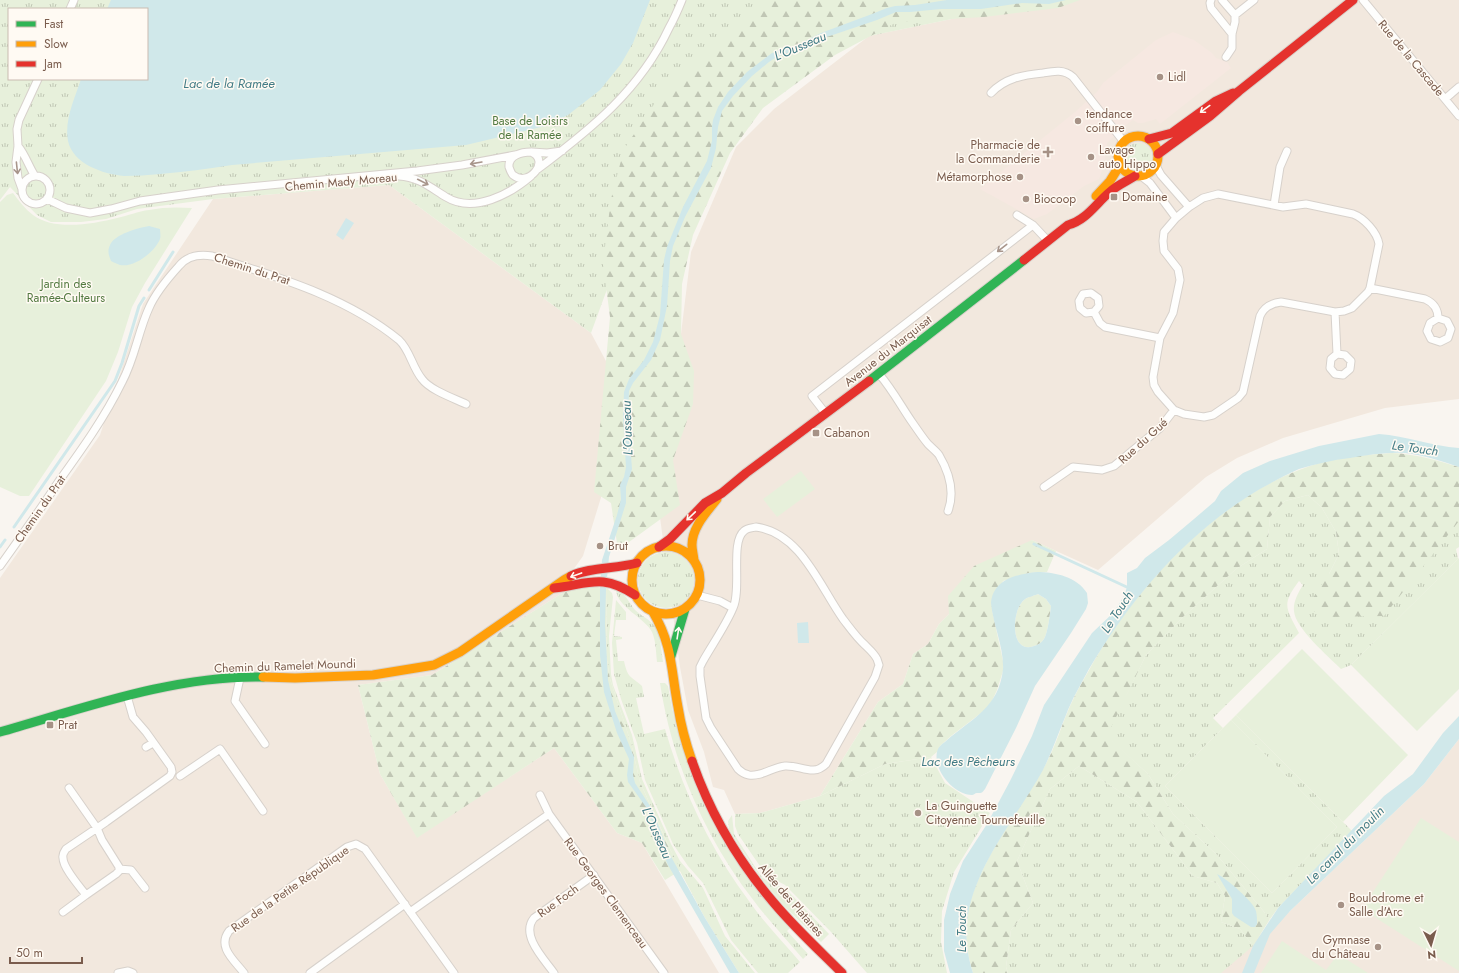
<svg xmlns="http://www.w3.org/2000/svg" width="1459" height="973" viewBox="0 0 1459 973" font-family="Jost,sans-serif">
<defs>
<pattern id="grass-tufts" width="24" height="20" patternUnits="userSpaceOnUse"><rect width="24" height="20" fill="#e7f0db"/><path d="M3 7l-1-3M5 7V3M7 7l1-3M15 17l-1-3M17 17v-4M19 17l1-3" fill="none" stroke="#c0c6b4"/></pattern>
<pattern id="forest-firs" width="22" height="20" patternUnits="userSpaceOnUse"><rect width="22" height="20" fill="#e7f0db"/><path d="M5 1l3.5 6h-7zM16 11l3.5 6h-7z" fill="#c0c6b4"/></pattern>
</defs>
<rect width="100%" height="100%" fill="#f9f5f0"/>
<path fill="#f2e8de" d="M1015 0H1459V399L1385 408 1283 438 1237 458 1206 477 1098 570 1032 540 949 614 939 624 928 644 913 654 903 684 878 702 820 796 760 813 735 814 724 790 713 787 704 752 688 710 680 667 653 465 681 334 691 252 736 147 774 109 869 36 971 15Z
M389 185 591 333 607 363 603 491 583 556 573 570 583 580 432 675 358 685 380 774 417 837 554 748 617 833 642 843 719 973H0V578L100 435 143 304 213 199Z
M1459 739V973H1213L1290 911 1424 784Z"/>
<path fill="#f6e8e1" d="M1173 32 1194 40 1212 53 1216 58 1227 62 1231 68 1160 124 1156 119 1143 123H1138L1133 120 1127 124 1107 143 1104 165 1099 179 1084 186 1047 214 1034 219 980 189 1075 112 1097 92 1103 83 1156 40Z"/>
<path fill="url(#grass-tufts)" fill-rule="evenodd" d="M0 0H1015L971 15 686 74 591 333 389 185 213 199 137 209 106 219 81 222H51L37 215 10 187 0 200ZM9 9H147V79H9Z
M1124 157a14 14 0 1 1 28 0a14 14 0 1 1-28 0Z
M1308 495 1322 508 1336 532 1339 554 1329 574 1459 521V547L1456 549 1458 559 1351 665 1341 669C1329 657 1295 628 1294 611 1293 602 1298 593 1303 585L1299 581C1281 605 1286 608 1299 633L1213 718 1223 728 1165 786 1272 893 1337 827 1231 720 1236 715 1352 831 1278 908 1270 919 1217 855 1173 814 1148 774 1106 736 1146 655 1184 616 1236 569 1267 549 1270 517 1285 501Z
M638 580a28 28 0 1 1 56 0a28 28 0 1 1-56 0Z
M607 588 612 593 613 597 609 636 611 674 613 685 632 735 642 779 671 844 680 861 703 888 725 936 755 973H739L705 918 680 871 640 782 631 743 610 679 607 660 606 589Z
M616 590C626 593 629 603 635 610 640 615 647 618 652 623 661 632 661 650 663 662H657C656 653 656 641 652 632 645 618 617 607 616 590Z
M616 600 626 612V620H616L614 636 622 637V639L616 640 618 661H624C628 679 630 675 642 686L644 697 636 698 644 734 665 729C683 791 710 849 749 901 764 923 783 942 800 962L788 973H758L731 940 703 883 688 866 673 844 645 780 637 743 621 699 614 674 612 643Z
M660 683H665L668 686C679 754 704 818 745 874 758 893 774 910 790 928L787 931 808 954 803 959C787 940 769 921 754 901 705 838 672 762 660 683Z
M931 757 945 783 990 813 954 872 942 911 941 942 947 973H867L831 932 791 891 785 885 766 875 738 834 735 826V814L760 813 820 796 885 764Z
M1079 766 1137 802 1193 876 1217 883 1225 896 1221 922 1240 929 1253 946 1221 973H1008L1006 967 1011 930 1033 903 1017 861 1050 789Z
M732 815 734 834 761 876C768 884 780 885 788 891L829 934 821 942 785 907 764 882 738 844 729 829 728 821Z"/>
<path fill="url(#forest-firs)" d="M772 0H1080L1058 8 984 17 897 22 835 55 763 108 730 153 693 235 682 284 681 334 694 371 693 404 673 460 680 505 618 550 611 503 594 492 610 317 603 263 611 199 624 149 661 94Z
M1392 453C1415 454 1436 460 1459 467V521L1384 616 1323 617 1307 607 1329 574 1339 554 1336 532 1322 508 1308 495 1285 501 1270 517 1267 549 1236 569 1184 616 1146 655 1107 736 1148 774 1173 814 1217 855 1270 919 1253 946 1240 929 1221 922 1225 896 1217 883 1193 876 1137 802 1079 766 1050 789 1017 861 1033 903 1011 930 1006 967 1008 973H973C968 957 965 940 966 923 972 870 1016 816 1042 771 1052 754 1058 736 1065 718 1071 702 1079 687 1088 672 1131 592 1212 503 1299 470 1328 458 1361 455 1392 453Z
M1032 540 1056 551 1047 572 1029 573 1003 581 992 610 1003 661V671L997 690 991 703 985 710 951 736 940 746 937 752 931 757 885 764 820 796 878 702 903 684 913 654 928 644 939 624 949 614 948 596 974 566Z
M583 580 600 588 606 589 607 660 610 679 631 743 640 782 669 847 681 870 665 880 642 843 617 833 554 748 417 838 380 774 358 685 432 675Z
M1038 594 1046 599 1051 606C1050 614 1048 632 1044 639 1041 643 1038 645 1034 646 1010 655 1011 611 1024 600 1027 597 1034 596 1038 594Z"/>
<path fill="#e7f0db" d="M13 193C19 201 25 209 33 215 54 231 93 224 117 218 128 216 138 211 149 210 163 207 178 207 192 208L145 283 132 307 118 352 106 381 29 496H20L0 487V202L7 195Z
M801 471 815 489 777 517 763 499Z
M1459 558V689L1417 731 1351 665Z
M1302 649 1408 755 1343 822 1236 715Z
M1231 720 1337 827 1272 893 1165 786Z
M1421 818 1459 842V971L1362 909Z
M1282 941 1326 970 1338 954 1368 973H1261Z"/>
<path fill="#d0e8ea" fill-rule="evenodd" d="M111 0H650L633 43 621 64 600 90 568 115 545 126 466 145 232 165C208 169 184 172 160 174 148 175 136 176 124 176 103 174 73 164 68 141 64 120 75 98 81 79H147V9H107Z
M947 0H1066L1049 4 1022 3 981 9H941L910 12H896L877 20 812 42 800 49 778 56 769 62 752 76 733 96 722 111 718 127 716 148 711 168 685 217 673 246 670 261 667 306 660 340 651 360 633 383 629 391 628 415 632 469 626 487V503L609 557 606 589 605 624 608 680 615 711 634 757 633 775 635 783 652 809 669 853 705 918 739 973H730L668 865 657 840 652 822 646 807 628 782 627 775 629 759 617 733 604 692 600 655V588L602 560 617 515 621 499 620 485 624 477 626 467 623 418 624 392 629 379 644 360 653 342 660 315 664 260 667 247 683 207 707 161 712 141V127L713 120 718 107 728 92 747 72 772 53 779 50 801 44 809 39 821 33 872 14 887 8 895 6 915 5Z
M346 218 354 223 343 240 336 235Z
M149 226 160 229C160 232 161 236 160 239 155 252 134 268 120 265 117 264 113 262 111 261 109 256 107 251 110 245 115 234 138 228 149 226Z
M1379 434C1406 436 1432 446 1459 448V467C1441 461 1424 455 1405 453 1387 452 1368 455 1350 458 1333 460 1315 464 1299 469 1285 475 1273 482 1260 489 1187 532 1132 597 1089 669 1081 684 1072 699 1066 715 1058 734 1052 752 1043 770 1017 817 973 867 967 922 965 939 968 957 973 973H950L944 951V920L950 894 963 861 987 824 1010 781 1032 736 1044 705 1092 633 1113 613 1124 596 1127 587V573L1137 568 1145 558 1169 540 1194 519 1215 501 1221 491 1243 473 1270 461 1319 446Z
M1037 572C1055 572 1077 577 1087 593L1088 603 1086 609 1071 633 1035 686 1016 728 985 789C982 793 982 793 978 793 974 793 976 794 972 795 954 795 933 770 937 752 938 747 942 744 946 741 972 718 999 708 1003 669 1004 647 993 625 991 603 993 579 1018 574 1037 572ZM1038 594 1046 599 1051 606C1050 614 1048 632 1044 639 1041 643 1038 645 1034 646 1010 655 1011 611 1024 600 1027 597 1034 596 1038 594Z
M808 622 809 643H798L797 623Z
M1459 716V739L1424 784 1290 911 1270 934 1254 973H1242L1253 946 1278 908 1384 796 1413 774 1443 733Z
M1217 874C1226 878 1254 902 1256 911 1257 915 1257 920 1257 924L1255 927H1251L1234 916 1232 913V899Z"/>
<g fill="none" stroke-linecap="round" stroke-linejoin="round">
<path stroke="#d0e8ea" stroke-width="3" d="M149 290 173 252
M14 527 115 381 122 363 139 306 144 298
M1034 544 1131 589
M0 547 5 540"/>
<g stroke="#d7d1cb" stroke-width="9">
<path id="street" d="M1211 0 1210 3 1211 8 1232 34
M1222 0 1235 15
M1363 0 1459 116
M70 9 74 0
M1226 57 1232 48V34L1235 22V15L1254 0
M991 93C1005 78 1023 75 1043 73 1054 71 1064 69 1073 77L1124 142
M1445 99 1459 87
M18 146C25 154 29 167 35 176
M531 152C551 160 529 188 513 175 511 173 510 170 509 167 508 155 522 152 531 152Z
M532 152 547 153 562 151
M1156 166 1161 175 1189 207
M538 169C591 129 640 90 669 28 674 19 678 10 682 0
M399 176C419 177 431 188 446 197 474 214 510 194 531 176
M1141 176 1150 183 1176 218
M22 190a14 14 0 1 1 28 0a14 14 0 1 1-28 0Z
M22 189 18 178 16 162 18 146 17 129 19 120 38 79
M1218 194 1283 207 1306 204 1353 214C1364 218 1377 232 1379 244L1370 288 1368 292 1352 308 1344 311 1335 312 1281 302C1272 303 1264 307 1260 316L1243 392 1238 398 1213 415 1204 417 1184 414 1174 410 1158 392 1154 385 1153 377 1160 338 1173 313 1180 280 1178 269 1164 251 1163 241 1164 232 1176 218 1189 207 1203 198Z
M47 199 66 208 90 213 111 209 140 201 218 190 417 171 462 165 515 155
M1274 205 1280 167 1287 151
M1017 215 1033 225 1048 241
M1370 288 1425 299C1434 303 1438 309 1438 318L1430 323 1427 331 1431 339 1440 342 1448 338 1451 329 1447 321 1438 318
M1094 312 1086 313 1080 308 1079 301 1083 294 1091 293 1098 298 1099 306 1094 312 1100 323 1105 327 1160 338
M1335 312 1337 354 1331 359 1330 368 1335 374 1343 375 1350 369 1351 361 1345 355 1337 354
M879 374C892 389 901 406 912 422 917 429 922 437 928 444 932 448 936 451 939 455 949 472 955 492 948 511
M826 414 812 396 1033 225
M1044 487 1073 467 1102 470 1114 466 1160 428 1174 410
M756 527C801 533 820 587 843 619 850 628 857 638 865 645 870 650 874 653 877 659L879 665 875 677 826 764C813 777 801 765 785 766 773 767 761 777 749 775 744 774 741 772 738 769L711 728 706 718 700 676V667L703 661C712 645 726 625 733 608 742 589 730 542 744 531 747 528 752 528 756 527Z
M0 566C20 538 40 510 59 481 82 449 105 417 122 382 135 358 138 332 149 308 155 294 169 277 179 266 187 256 199 254 212 256 277 277 345 296 399 340 410 350 412 367 422 379 430 390 453 398 466 404
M697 595 720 601 733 608
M240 678 235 701 265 744
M146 747 153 743
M180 776 220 749 263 811
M69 788 97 828 102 840 119 867V871L116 874 86 895C80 887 63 868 63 858 62 854 64 852 66 849L106 822 170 776 172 772 171 767 146 732 133 717 127 696
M540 795 549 814
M119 869 131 870 145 888
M63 912 86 895
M410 912 549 814 664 973
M118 973 128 971 133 973
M244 973C234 960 217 947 229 931L347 847 356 844 365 849 454 973
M310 973 405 904
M554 973C544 959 520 935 534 918L594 875"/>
</g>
<g stroke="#d9d2cb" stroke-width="11">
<path id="fast" d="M869 381 1024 260
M671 656 685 609
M0 732C84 708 175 675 263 677"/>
</g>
<g stroke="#d9d2cb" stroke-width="11">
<path id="slow" d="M1118 156a20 20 0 1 1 40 0a20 20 0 1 1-40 0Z
M1096 196 1110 181 1120 165
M632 580a34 34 0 1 1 68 0a34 34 0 1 1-68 0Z
M694 561C694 556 692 551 692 545 692 527 707 512 717 499
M653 612C673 646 671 671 678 707 681 726 686 744 692 761
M263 677 295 678 373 675 434 665 460 652 564 580 571 576"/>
</g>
<g stroke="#d9d2cb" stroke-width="11">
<path id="jam" d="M1149 139 1172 133 1216 101 1233 93
M1158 154 1210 116 1239 91 1353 0
M1024 260 1068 225C1087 220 1097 202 1111 191 1118 185 1127 181 1135 176
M659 547 670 539 705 503 722 493 746 473 869 381
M571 576C590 567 616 569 637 563
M554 588C589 584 602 573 635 595
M692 761C710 813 739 862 774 903 795 928 819 950 842 973"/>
</g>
<use href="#street" stroke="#fefefd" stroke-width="7"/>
<use href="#fast" stroke="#30b455" stroke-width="9"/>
<use href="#slow" stroke="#ff9f0a" stroke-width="9"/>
<use href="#jam" stroke="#e5322d" stroke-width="9"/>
</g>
<defs><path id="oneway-shaft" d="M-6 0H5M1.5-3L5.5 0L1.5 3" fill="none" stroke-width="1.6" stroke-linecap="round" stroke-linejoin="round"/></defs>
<g stroke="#fffaf3">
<use href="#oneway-shaft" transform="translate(1205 109) rotate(144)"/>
<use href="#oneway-shaft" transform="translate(691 516) rotate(136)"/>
<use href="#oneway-shaft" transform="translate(576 575) rotate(160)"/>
<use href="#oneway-shaft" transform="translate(678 633) rotate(-81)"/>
</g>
<g stroke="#a8958b">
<use href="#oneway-shaft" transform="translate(476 163) rotate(170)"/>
<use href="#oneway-shaft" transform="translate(17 168) rotate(84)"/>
<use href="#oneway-shaft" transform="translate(423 182) rotate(27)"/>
<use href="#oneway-shaft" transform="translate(1002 248) rotate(142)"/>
</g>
<g fill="#a69286" stroke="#fffaf3" stroke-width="1.5">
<circle cx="1160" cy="77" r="4"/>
<circle cx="1078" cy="121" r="4"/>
<path d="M1046 146h4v4h4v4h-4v4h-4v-4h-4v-4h4z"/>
<circle cx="1091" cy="157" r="4"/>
<circle cx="1020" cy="177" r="4"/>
<rect x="1110" y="193" width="8" height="8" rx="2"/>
<circle cx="1026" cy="199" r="4"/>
<rect x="812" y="429" width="8" height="8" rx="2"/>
<circle cx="600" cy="546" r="4"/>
<rect x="46" y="721" width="8" height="8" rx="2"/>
<circle cx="918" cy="813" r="4"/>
<circle cx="1341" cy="905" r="4"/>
<circle cx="1378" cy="947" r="4"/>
</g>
<g text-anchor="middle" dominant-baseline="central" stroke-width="3" stroke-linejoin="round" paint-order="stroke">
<g font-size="12" fill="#7a5c4d" stroke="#fffaf3">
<text transform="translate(1411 58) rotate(50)">Rue de la Cascade</text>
<text transform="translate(341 182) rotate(-5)">Chemin Mady Moreau</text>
<text transform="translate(252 269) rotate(18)">Chemin du Prat</text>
<text transform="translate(888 351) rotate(-38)">Avenue du Marquisat</text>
<text transform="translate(1143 441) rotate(-42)">Rue du Gué</text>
<text transform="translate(40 509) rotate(-55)">Chemin du Prat</text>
<text transform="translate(285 666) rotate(-2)">Chemin du Ramelet Moundi</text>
<text transform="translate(290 889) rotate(-35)">Rue de la Petite République</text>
<text transform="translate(606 893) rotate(54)">Rue Georges Clemenceau</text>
<text transform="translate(791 900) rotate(49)">Allée des Platanes</text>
<text transform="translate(558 901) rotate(-36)">Rue Foch</text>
</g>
<g font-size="12" fill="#7a5c4d" stroke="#fffaf3" text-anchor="start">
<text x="1168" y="77">Lidl</text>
<text x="1086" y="114">tendance<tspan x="1086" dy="14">coiffure</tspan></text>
<text x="1040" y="145" text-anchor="end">Pharmacie de<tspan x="1040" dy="14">la Commanderie</tspan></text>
<text x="1099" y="150">Lavage<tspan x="1099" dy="14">auto Hippo</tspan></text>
<text x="1012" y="177" text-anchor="end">Métamorphose</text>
<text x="1122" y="197">Domaine</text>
<text x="1034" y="199">Biocoop</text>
<text x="824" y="433">Cabanon</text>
<text x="608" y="546">Brut</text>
<text x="58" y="725">Prat</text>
<text x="926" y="806">La Guinguette<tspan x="926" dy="14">Citoyenne Tournefeuille</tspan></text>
<text x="1349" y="898">Boulodrome et<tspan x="1349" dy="14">Salle d'Arc</tspan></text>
<text x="1370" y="940" text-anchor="end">Gymnase<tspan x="1370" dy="14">du Château</tspan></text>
</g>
<g font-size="12" fill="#537a41" stroke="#fffaf3">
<text x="530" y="121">Base de Loisirs<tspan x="530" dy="14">de la Ramée</tspan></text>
<text x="66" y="284">Jardin des<tspan x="66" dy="14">Ramée-Culteurs</tspan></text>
</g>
<g font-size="13" font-style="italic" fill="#437c86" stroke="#fffaf3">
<text transform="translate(800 46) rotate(-23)">L'Ousseau</text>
<text x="229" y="83">Lac de la Ramée</text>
<text transform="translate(627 428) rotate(-92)">L'Ousseau</text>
<text transform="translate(1415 448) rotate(8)">Le Touch</text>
<text transform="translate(1117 612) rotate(-56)">Le Touch</text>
<text x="968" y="761">Lac des Pêcheurs</text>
<text transform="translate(657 833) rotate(66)">L'Ousseau</text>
<text transform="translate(1345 845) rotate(-45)">Le canal du moulin</text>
<text transform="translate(961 929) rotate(-90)">Le Touch</text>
</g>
</g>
<rect x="8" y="8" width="140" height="72" fill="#fffaf3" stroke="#cabbb1"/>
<rect x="16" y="21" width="20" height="6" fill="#30b455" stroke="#cabbb1"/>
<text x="44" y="28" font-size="12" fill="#7a5c4d">Fast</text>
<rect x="16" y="41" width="20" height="6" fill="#ff9f0a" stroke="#cabbb1"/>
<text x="44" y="48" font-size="12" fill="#7a5c4d">Slow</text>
<rect x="16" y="61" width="20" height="6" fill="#e5322d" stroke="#cabbb1"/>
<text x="44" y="68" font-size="12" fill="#7a5c4d">Jam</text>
<g transform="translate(1431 945) rotate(175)" stroke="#fffaf3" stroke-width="3" paint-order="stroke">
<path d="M0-3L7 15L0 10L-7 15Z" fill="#7a5c4d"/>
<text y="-6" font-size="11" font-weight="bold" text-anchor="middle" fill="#7a5c4d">N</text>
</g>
<path d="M10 957v6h72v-6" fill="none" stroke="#7a5c4d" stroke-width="2"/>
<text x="16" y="957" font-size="12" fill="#7a5c4d" stroke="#fffaf3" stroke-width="3" paint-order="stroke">50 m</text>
</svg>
